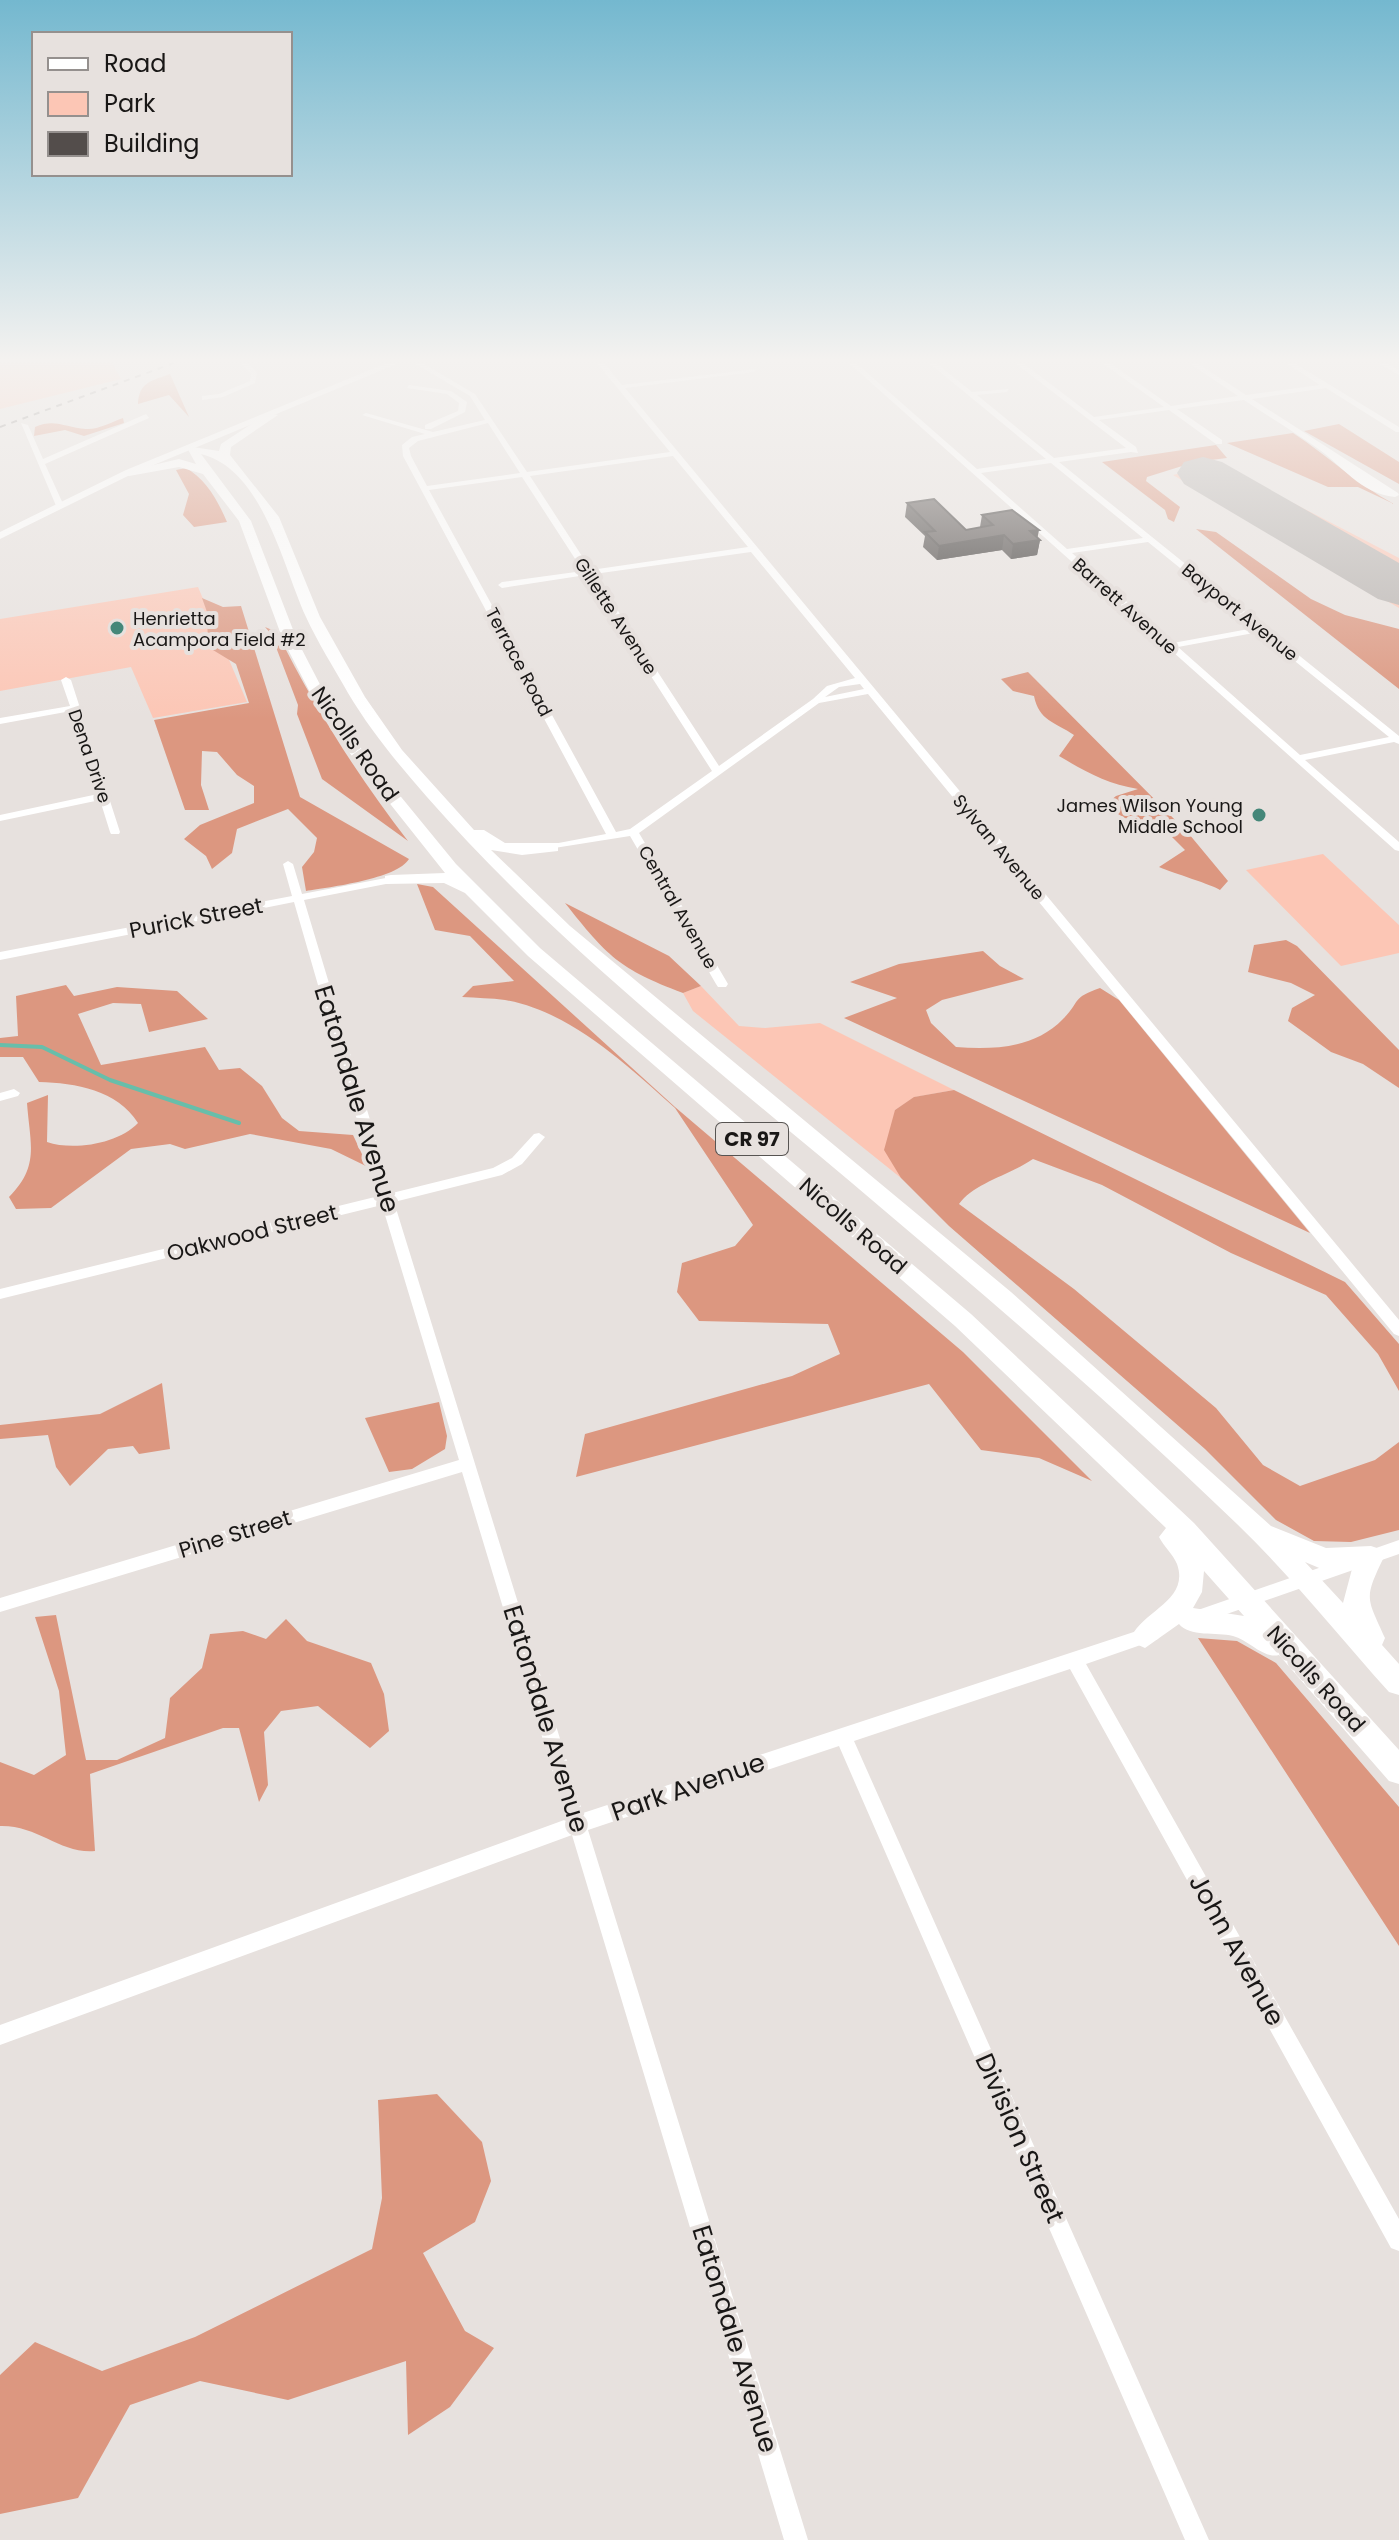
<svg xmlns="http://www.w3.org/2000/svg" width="1399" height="2540" viewBox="0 0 1399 2540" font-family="Poppins,sans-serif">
<rect width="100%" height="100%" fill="#e7e1de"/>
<path fill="#fcc6b5" d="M0 363H112L121 379 0 409Z
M1218 464 1399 558V608L1173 475Z
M198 587 247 702 153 718 131 667 0 691V619Z
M1323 854 1399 925V953L1341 966 1246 870Z
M701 986 739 1026 765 1028 820 1023 954 1090 915 1097 895 1110 901 1178 693 1011 683 993Z"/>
<path fill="#dc9780" d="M170 374 189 417 169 395 138 404C139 382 151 381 170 374Z
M123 418 124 423 84 436 65 430 34 436 35 427C55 418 66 428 86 429 97 430 112 422 123 418Z
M1339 424 1399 462V484L1304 431Z
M1293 433C1328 456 1357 484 1394 504L1358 487H1328L1227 443Z
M1216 445 1227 458 1195 462 1147 477 1146 481 1180 507 1174 522 1168 519 1165 510 1102 462Z
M186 468C206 479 218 501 227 522L194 527 183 515 189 494 176 470Z
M1196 529 1216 532 1311 599 1345 615 1399 629V689Z
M202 598 223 607 241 606 300 797 409 859C397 879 330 887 306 891L302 867 314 852 317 838 288 809 237 829 232 853 212 869 206 856 184 839 200 825 254 803V786L237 775 217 752 202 751 201 785 209 810H185L154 720 249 703 236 664 208 647 207 612Z
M265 627 277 632C314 707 357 775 408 841L322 779 297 714 298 705 271 634Z
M1028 672 1189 834 1228 881 1220 890C1213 885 1173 873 1159 867L1185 850 1161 826 1125 818 1104 806 1116 796 1138 789C1107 784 1086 772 1059 756L1074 735C1055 722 1039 721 1034 696L1013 691 1001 679Z
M417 884 433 887 675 1107 963 1352 1092 1481 1039 1458 981 1450 929 1384 576 1477 585 1434 792 1376 840 1354 828 1324 699 1321 677 1292 682 1263 735 1246 753 1225 675 1108C628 1066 570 1011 505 1000 491 998 477 998 462 997L473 986 514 981 470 936 435 930Z
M565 903 669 956 701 986 683 993C619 969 607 956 565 903Z
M1286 940 1297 946 1399 1050V1088L1363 1064 1331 1052 1288 1021 1292 1008 1315 995 1291 983 1248 972 1254 945Z
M983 951 1000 966 1024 979 942 1000 926 1010 931 1023 956 1047C994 1050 1035 1048 1063 1019 1081 1001 1071 998 1100 988L1119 1000 1310 1233 844 1018 897 998 850 982 899 964Z
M66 985 74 996 117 987 177 991 208 1019 149 1032 141 1004 113 1003 78 1014 101 1065 205 1047 219 1070 240 1068 262 1086 282 1118 299 1131 353 1135 368 1167 331 1149 250 1134 185 1149 170 1144 131 1149 51 1208 16 1209 9 1197C40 1166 30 1144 27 1103L48 1095 47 1142C73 1151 118 1144 138 1123 117 1090 76 1083 39 1082L23 1057H0V1038L18 1036 16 996Z
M954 1090 1345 1282 1399 1344V1391L1378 1354 1326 1295 1231 1253 1102 1185 1033 1159C1010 1175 974 1183 959 1204L1074 1289 1216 1408 1263 1465 1300 1486 1375 1460 1399 1442V1530L1351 1542 1314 1541 1276 1520 1205 1449 949 1226 901 1178 884 1150 895 1110 914 1097Z
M162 1383 170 1449 139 1454 133 1446 108 1449 70 1486 56 1467 48 1435 0 1439V1425L100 1414Z
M439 1402 447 1436 445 1449 412 1469 389 1472 365 1418Z
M56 1615 86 1760H117L165 1738 170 1698 202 1668 210 1634 243 1631 266 1639 286 1619 307 1641 371 1663 384 1694 389 1731 370 1748 318 1706 281 1711 264 1732 268 1785 259 1802 239 1728H223L90 1774 95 1851C60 1854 38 1825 0 1826V1762L34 1775 66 1755 59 1691 35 1617Z
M1198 1638 1237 1641 1276 1663 1399 1807V1946Z
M437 2094 482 2142 491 2181 475 2222 423 2253 465 2331 494 2348 450 2407 408 2435 406 2361 288 2400 200 2381 130 2405 78 2498 0 2514V2375L35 2342 102 2371 195 2337 372 2249 382 2198 378 2100Z"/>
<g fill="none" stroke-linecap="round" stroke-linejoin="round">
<path stroke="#67beaa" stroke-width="4" d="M0 1045 42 1047 110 1080 239 1123"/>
<path fill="#b8b3b0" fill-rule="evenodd" d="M1203 457 1222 462 1399 563V605L1378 599 1184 484 1177 473 1184 462Z"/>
<path fill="#fff" fill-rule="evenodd" d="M240 363H247L257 373 255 383 223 397 202 400V396L219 394 250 381 251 374Z
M414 363H422L475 394 527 472 670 452 597 363H604L622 385 756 369 754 372 625 388 1399 1320V1336L1394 1334 868 694 819 703 639 833 728 984 726 987H718L716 984 630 836 548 849V845L606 834 403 456 402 445 412 437 425 434 362 415 366 413 433 432 485 420 470 396ZM488 423 520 473 427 486 411 456 409 448 418 441ZM673 456 748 547 591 570 530 476ZM522 477 583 571 502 582 498 585 502 588 586 575 712 771 630 829 616 832 429 490ZM751 552 855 678 827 686 813 699 719 766 594 574ZM860 684 864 689 825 697 839 687Z
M849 363H856L977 469 1046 459 929 363H936L972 392 1009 389 1007 392 977 395 1054 458 1126 448 1015 363H1023L1094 417 1164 407 1102 363H1110L1171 406 1238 396 1189 363H1197L1246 395 1320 385 1286 363H1294L1399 427V432H1396L1326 388 1252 399 1398 493 1399 495 1395 497C1359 493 1343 466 1317 448 1293 431 1268 416 1244 400L1177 409 1222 440V444H1216L1169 410 1099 420 1136 447 1138 453 1131 452 1059 462 1399 736V744L1394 742 1305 760 1399 842V851L1395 850ZM1051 463 1143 538 1067 549 981 473ZM1148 542 1254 628 1173 643 1072 553ZM1259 632 1389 737 1300 755 1178 647Z
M1378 363H1386L1399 370V375Z
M409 385 451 391 467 402 465 412 431 429H425V425L458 411 459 403 447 394 407 388Z
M146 414 149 418 45 464 64 506 57 508 21 423 28 425 43 459Z
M66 677 71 680 120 832 119 834H111L110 832 100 800 0 821V815L98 794 71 711 0 724V718L70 706 61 680Z
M288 861 293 864 302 894 391 877 396 880 391 883 304 900 392 1193 493 1168 512 1158 534 1134 539 1133 545 1137 522 1164 502 1175 394 1202 583 1813 1152 1626 1158 1629 1160 1634 1158 1639 1086 1664 1399 2219V2251L1391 2248 1070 1669 854 1741 1209 2540H1185L839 1746 588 1830 808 2540H784L572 1835 0 2045V2025L567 1819 462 1472 0 1612V1598L459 1460 382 1205 0 1299V1289L379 1196 294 902 0 960V952L292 896 283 864Z
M14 1089 20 1093 18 1096 0 1101V1093Z
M1399 1540V1554L1198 1624 1192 1622 1190 1617 1192 1612 1198 1610Z"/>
<path fill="#fff" fill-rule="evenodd" d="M387 363H399L132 474 0 539V532L126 470Z"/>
<path fill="#fff" fill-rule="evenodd" d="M268 413 278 415 231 447 230 455 279 517 320 617 365 697 402 750 474 830H484L505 843H558V851L522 855 491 850 570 926 1011 1292 1271 1526 1326 1548 1371 1546 1380 1549 1384 1557C1363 1600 1367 1597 1385 1638L1382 1645 1399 1664V1695L1389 1692C1339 1636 1291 1576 1237 1524 1122 1413 1001 1309 879 1206 724 1074 561 950 427 797 398 764 370 730 348 693 334 668 318 643 306 617 283 567 263 469 201 454L251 521 297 640 327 698 352 737 456 864 540 948 971 1314 1194 1523 1399 1750V1784L1389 1781 1279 1655C1263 1659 1249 1640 1233 1636 1217 1632 1189 1637 1179 1624L1145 1648 1136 1644 1132 1636C1143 1611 1190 1600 1177 1564 1173 1554 1164 1547 1159 1537L1166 1528 955 1326 528 956 465 893 444 883 385 884V876L391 875 445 873 341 742 313 698 283 640 239 521 203 474 179 467 129 476 123 472 179 459 196 464 186 446 219 451 221 444ZM1305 1562 1324 1570 1352 1569 1343 1603ZM1204 1571 1244 1616 1193 1608 1202 1592Z"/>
<path stroke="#898583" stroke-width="2" stroke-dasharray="6 6" stroke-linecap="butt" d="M0 427 174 363"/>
</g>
<path fill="#474240" d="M907 503 966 530 980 527 982 515 1038 538 1040 540 1037 555 1011 559 1002 550 937 560 923 547 925 536 905 517Z"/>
<path fill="#3a3634" d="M1039 530 1037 540H1040L1037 555 1011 559 1013 544 1030 531Z
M1004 535 1002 550 937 560 939 546Z"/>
<path fill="#534d4b" stroke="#3a3634" stroke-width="2" d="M934 499 966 530 993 525 982 515 1012 510 1039 530 1030 531 1040 540 1013 544 1004 535 939 546 925 532 935 531 907 503Z"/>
<linearGradient id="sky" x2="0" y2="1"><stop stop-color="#74b8cf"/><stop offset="0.5" stop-color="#f4f2f0"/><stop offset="1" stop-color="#f4f2f0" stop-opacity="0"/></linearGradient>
<rect width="1399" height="719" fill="url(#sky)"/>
<g fill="#458779" stroke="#e7e1de" stroke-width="3">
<circle cx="117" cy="628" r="8"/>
<circle cx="1259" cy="815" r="8"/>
</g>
<g text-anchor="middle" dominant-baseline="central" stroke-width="8" stroke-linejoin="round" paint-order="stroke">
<g font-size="18" fill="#191716" stroke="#e7e1de">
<text transform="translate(1125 606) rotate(42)">Barrett Avenue</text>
<text transform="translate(1240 612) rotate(39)">Bayport Avenue</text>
<text transform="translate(616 616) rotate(57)">Gillette Avenue</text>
<text transform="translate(519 662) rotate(62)">Terrace Road</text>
<text transform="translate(90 756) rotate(71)">Dena Drive</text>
<text transform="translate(999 847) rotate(50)">Sylvan Avenue</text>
<text transform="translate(678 907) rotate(60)">Central Avenue</text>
</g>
<g font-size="18" fill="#191716" stroke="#e7e1de" text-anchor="start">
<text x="133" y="618">Henrietta<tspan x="133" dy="21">Acampora Field #2</tspan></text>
<text x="1243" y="805" text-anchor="end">James Wilson Young<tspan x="1243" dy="21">Middle School</tspan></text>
</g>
<rect fill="#e7e1de" stroke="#575452" stroke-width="2" x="716" y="1123" width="72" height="32" rx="6"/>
<g font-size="20" font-weight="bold" fill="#191716">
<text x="752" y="1139">CR 97</text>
</g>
<g font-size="22" fill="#191716" stroke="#e7e1de">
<text transform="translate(355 744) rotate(55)">Nicolls Road</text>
<text transform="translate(196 918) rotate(-11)">Purick Street</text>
<text transform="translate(853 1226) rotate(41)">Nicolls Road</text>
<text transform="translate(252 1233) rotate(-14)">Oakwood Street</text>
<text transform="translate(235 1534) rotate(-17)">Pine Street</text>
<text transform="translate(1316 1679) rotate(48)">Nicolls Road</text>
</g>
<g font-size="26" fill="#191716" stroke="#e7e1de">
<text transform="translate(357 1099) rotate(73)">Eatondale Avenue</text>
<text transform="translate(546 1719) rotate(73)">Eatondale Avenue</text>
<text transform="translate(688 1787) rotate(-19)">Park Avenue</text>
<text transform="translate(1237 1950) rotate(61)">John Avenue</text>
<text transform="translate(1020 2138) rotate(66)">Division Street</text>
<text transform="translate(735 2339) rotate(73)">Eatondale Avenue</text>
</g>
</g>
<rect x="32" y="32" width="260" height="144" fill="#e7e1de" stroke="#95908e" stroke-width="2"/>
<rect x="48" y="58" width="40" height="12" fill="#ffffff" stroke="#95908e" stroke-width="2"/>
<text x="104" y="72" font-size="24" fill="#191716">Road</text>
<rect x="48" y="92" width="40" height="24" fill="#fcc6b5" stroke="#95908e" stroke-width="2"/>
<text x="104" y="112" font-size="24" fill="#191716">Park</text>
<rect x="48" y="132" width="40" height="24" fill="#534d4b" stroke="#95908e" stroke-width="2"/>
<text x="104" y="152" font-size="24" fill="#191716">Building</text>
</svg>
